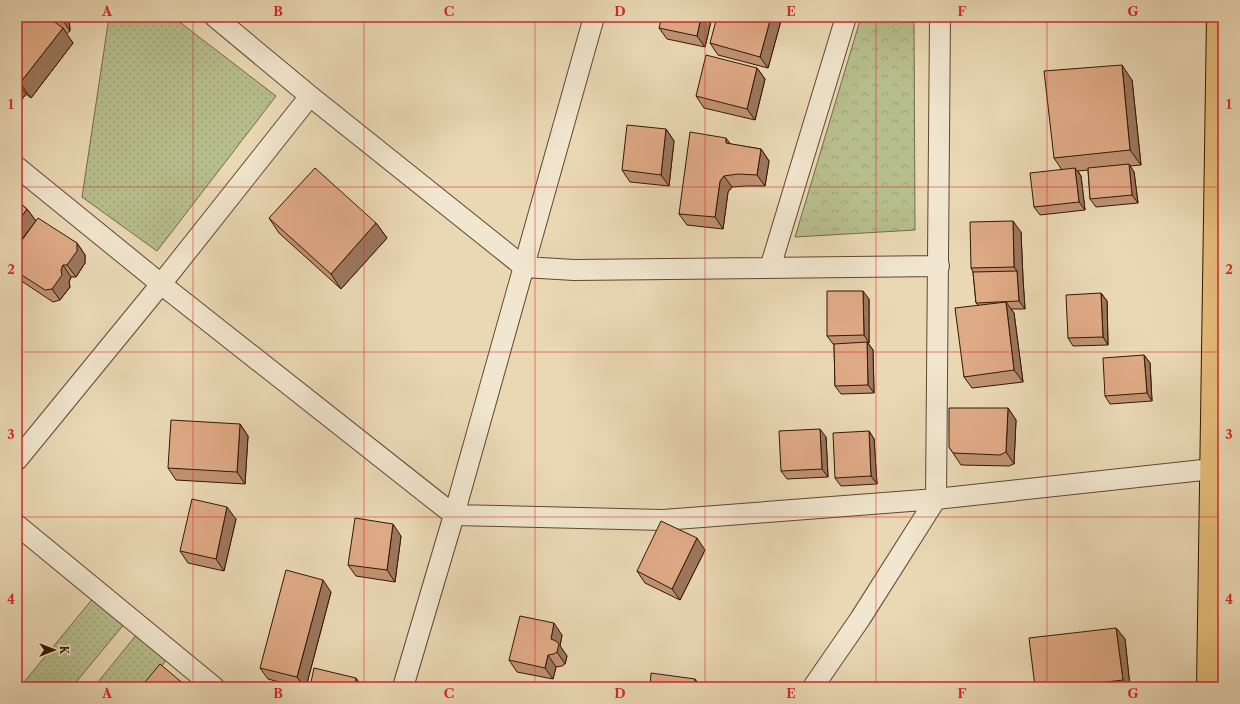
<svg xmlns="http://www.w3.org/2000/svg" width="1240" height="704" viewBox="0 0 1240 704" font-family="'Libre Caslon Text',serif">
<defs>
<pattern id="grass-dots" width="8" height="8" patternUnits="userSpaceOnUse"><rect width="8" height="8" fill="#b7be8d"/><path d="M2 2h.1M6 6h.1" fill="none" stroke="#9ea378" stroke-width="1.8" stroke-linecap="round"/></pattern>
<pattern id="park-crowns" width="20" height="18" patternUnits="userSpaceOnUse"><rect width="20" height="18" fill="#b7be8d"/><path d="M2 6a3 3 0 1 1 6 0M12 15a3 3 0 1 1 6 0" fill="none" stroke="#9ea378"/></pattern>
</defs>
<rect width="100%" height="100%" fill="#ead8b5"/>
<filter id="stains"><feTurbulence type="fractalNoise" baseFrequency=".005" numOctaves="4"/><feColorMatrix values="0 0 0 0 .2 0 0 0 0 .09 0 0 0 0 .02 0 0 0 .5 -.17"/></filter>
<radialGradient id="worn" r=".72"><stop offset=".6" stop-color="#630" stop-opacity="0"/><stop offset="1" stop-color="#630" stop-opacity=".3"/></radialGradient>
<path fill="url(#grass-dots)" stroke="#756a47" d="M109 17H173L276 96 157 251 82 197Z
M94 597 125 623 72 687H46L43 685 41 687H32L25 681Z
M137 634 167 659 145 687H94Z"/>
<path fill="url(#park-crowns)" stroke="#756a47" d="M861 17H914L915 230 795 237Z"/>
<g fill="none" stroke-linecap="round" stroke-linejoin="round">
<g stroke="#61472e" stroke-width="22">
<path id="minor" d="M215 17 310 96 524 267 574 270 939 266
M17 167 161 284 454 515 663 520 936 499 1212 469
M770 268 846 17
M17 460 161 284 310 96
M17 525 214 687
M403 687 454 515 594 17
M813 687 860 619 936 499 940 17"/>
</g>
<g stroke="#331701" stroke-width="24">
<path id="trunk" d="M1208 687 1218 17"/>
</g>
<use href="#minor" stroke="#f1e6cf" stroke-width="20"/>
<use href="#trunk" stroke="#e5bc7a" stroke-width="22"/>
</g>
<path fill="#c09273" stroke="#331701" d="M17 17H69L70 31 66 34 73 43 31 98 26 94 17 106Z
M712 17 705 47 667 39 659 28Z
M782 17 768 68 718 55 710 43Z
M757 68 765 79 755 120 704 108 696 96Z
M1132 80 1141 165 1130 166 1134 172 1138 203 1096 207 1090 199 1088 170 1078 171 1081 176 1085 210 1040 215 1034 207 1062 170 1054 158Z
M666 129 674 141 669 186 630 182 622 170Z
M730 144 761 149 769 161 765 186H746L732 187 728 192 723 229 687 225 679 214Z
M17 201 27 209 36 221 77 243 85 255V263L76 277H71L69 282 70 287 60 300 53 302 17 278V247L33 224 22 239 17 240Z
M269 218 376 223 387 238 341 289 279 233Z
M1021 232 1023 279 1025 309H1011L1014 313 1023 382 972 388 964 377 978 305 976 303 973 272 971 268Z
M1101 293 1107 301 1108 345 1073 346 1068 338Z
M869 299V343H868L873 350 874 393 841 394 835 386 834 344H833L827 336Z
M1144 355 1150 363 1152 401 1110 404 1105 396Z
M1008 408 1016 420 1014 464 1009 466 961 465 949 447Z
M240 424 248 436 245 484 176 480 168 468Z
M869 431 874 439 877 484 841 486 835 478Z
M826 437 828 477 787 479 781 471Z
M236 519 224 571 188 563 180 551Z
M401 536 395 582 356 576 348 565Z
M705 550 680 600 645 583 637 571Z
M331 592 306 687H298L268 679 260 668Z
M1116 628 1125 639 1130 687H1035Z
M562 635 560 646 567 656 565 664 562 666 556 667 553 679 517 672 509 660Z"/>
<path fill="#9c775e" stroke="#331701" d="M61 17H69L70 31Z
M701 17H712L705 47 697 36Z
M771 17H782L768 68 760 57Z
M63 28 73 43 31 98 20 83Z
M1122 65 1132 80 1141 165 1130 150Z
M757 68 765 79 755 120 747 109Z
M17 81 26 94 17 106Z
M666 129 674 141 669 186 661 175Z
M726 138 734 149 726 143Z
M761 149 769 161 765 186 757 175Z
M1129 164 1134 172 1138 203 1132 195Z
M1075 168 1081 176 1085 210 1079 202Z
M724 176 732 187 728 192 723 229 715 217 720 181Z
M27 209 36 221 22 239 17 232V223Z
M1013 221 1021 232 1023 279 1025 309 1019 301 1017 271 1014 267Z
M376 223 387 238 341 289 331 274Z
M77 243 85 255V263L76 277 67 265Z
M63 265 71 277 69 282 70 287 60 300 52 289Z
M863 291 869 299V343L864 335Z
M1101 293 1107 301 1108 345 1103 337Z
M1006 302 1014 313 1023 382 1014 370Z
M867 342 873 350 874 393 868 385Z
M1144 355 1150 363 1152 401 1147 393Z
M1008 408 1016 420 1014 464 1006 452Z
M240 424 248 436 245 484 237 472Z
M820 429 826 437 828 477 822 469Z
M869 431 874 439 877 484 871 476Z
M227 507 236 519 224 571 216 559Z
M393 524 401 536 395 582 387 570Z
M697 538 705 550 680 600 672 589Z
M323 580 331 592 306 687H304L297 677Z
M554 623 562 635 560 646 567 656 565 664 557 652 551 639Z
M1116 628 1125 639 1130 687H1128L1123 680Z
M548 655 556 667 553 679 545 668Z
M356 678 362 686V687H355Z
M695 679 701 687H694Z"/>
<path fill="#dfaa86" stroke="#331701" d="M17 17H59L53 21 63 28 20 83 17 80Z
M662 17H701L697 36 659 28Z
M717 17H771L760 57 710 43Z
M706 55 757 68 747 109 696 96Z
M1122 65 1130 150 1054 158 1044 71Z
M627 125 666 129 661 175 622 170Z
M690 132 726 138V143L761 149 757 175 738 174 724 176 720 181 715 217 679 214Z
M1129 164 1132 195 1090 199 1088 168Z
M315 168 376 223 331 274 269 218Z
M1075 168 1079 202 1034 207 1030 173Z
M17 201 27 209 17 223Z
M38 218 77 243V251L67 265H63L61 270 62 275 52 289 45 290 17 272V247Z
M1013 221 1014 267 971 268 970 222Z
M1017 271 1019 301 976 303 973 272Z
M827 291H863L864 335 827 336Z
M1101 293 1103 337 1068 338 1066 295Z
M1006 302 1014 370 964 377 955 308Z
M867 342 868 385 835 386 834 344Z
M1144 355 1147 393 1105 396 1103 358Z
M949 408H1008L1006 452 1000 455 953 453 949 447Z
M171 420 240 424 237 472 168 468Z
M820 429 822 469 781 471 779 431Z
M869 431 871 476 835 478 833 433Z
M192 499 227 507 216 559 180 551Z
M355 518 393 524 387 570 348 565Z
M661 521 697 538 672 589 637 571Z
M286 570 323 580 297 677 260 668Z
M520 616 554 623 551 639 556 641 559 644 557 652 554 654 548 655 545 668 509 660Z
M1116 628 1123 680 1063 687H1035L1029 638Z
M160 664 186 686V687H141Z
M314 668 356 678 355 687H310Z
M651 673 695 679 694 687H650Z
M18 684 21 687H17Z"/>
<path fill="none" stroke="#d62828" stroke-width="1" stroke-opacity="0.55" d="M193 17V687M364 17V687M535 17V687M705 17V687M876 17V687M1047 17V687M17 187H1223M17 352H1223M17 517H1223"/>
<rect width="1240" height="704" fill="none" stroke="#ead8b5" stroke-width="44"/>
<g transform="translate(54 650) rotate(90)" stroke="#f1e6cf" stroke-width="3" paint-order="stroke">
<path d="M0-3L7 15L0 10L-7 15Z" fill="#331701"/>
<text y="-6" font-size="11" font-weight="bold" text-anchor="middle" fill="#331701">K</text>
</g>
<rect x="22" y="22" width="1196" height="660" fill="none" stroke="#d62828" stroke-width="1.5"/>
<g font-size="13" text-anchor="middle" font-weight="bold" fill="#d62828">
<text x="107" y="16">A</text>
<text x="278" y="16">B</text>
<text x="449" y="16">C</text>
<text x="620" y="16">D</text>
<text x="791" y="16">E</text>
<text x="962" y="16">F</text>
<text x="1133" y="16">G</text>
<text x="11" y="109">1</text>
<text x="1229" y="109">1</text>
<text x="11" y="274">2</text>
<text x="1229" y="274">2</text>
<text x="11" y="439">3</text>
<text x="1229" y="439">3</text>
<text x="11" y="604">4</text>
<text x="1229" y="604">4</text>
<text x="107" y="698">A</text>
<text x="278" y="698">B</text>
<text x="449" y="698">C</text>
<text x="620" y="698">D</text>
<text x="791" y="698">E</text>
<text x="962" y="698">F</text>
<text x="1133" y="698">G</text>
</g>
<rect width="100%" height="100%" filter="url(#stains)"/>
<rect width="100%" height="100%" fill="url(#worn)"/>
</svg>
